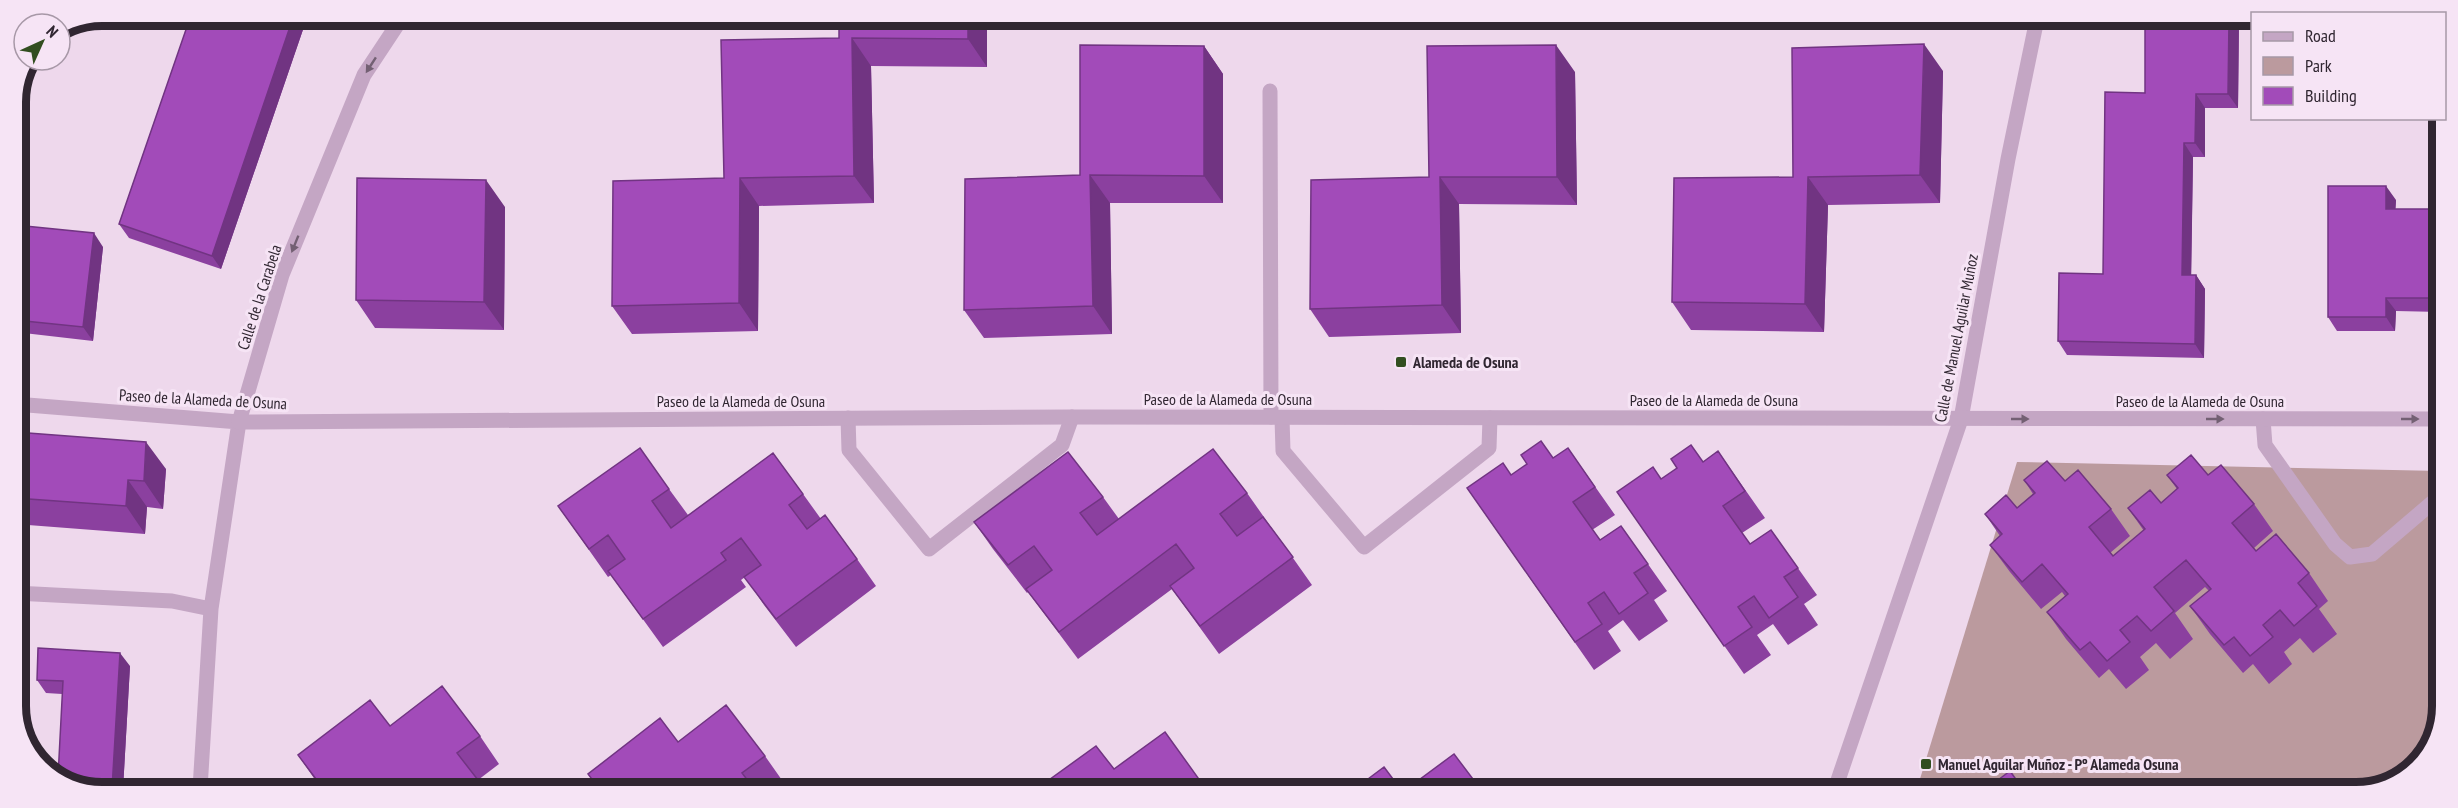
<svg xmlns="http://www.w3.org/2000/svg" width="2458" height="808" viewBox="0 0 2458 808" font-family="'PT Sans Narrow',sans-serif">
<rect width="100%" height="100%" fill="#eed8ec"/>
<path fill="#bb9a9e" d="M2017 462 2440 471 2439 734 2409 775 2357 793 1916 792Z"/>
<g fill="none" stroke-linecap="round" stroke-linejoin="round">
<path stroke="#c4a6c4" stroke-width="15" d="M1270 91 1271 417
M848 418 849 450 929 549 1062 445 1072 417
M1282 418 1283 451 1364 547 1489 448 1490 418
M2263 419 2265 445 2335 544 2350 557 2372 554 2440 496"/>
<path stroke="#c4a6c4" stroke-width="15" d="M15 404 239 422
M15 593 172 601 211 609
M200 789 211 609 239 422 282 275 364 75 403 16
M1834 792 1961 419 2008 159 2037 19"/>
<path stroke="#c4a6c4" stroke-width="15" d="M239 422 1072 417 2441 419"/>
</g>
<path fill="#8b409f" d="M191 15H308L221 269 129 238 119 224Z
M987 17V67L871 66 874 203 759 206 758 331 632 334 612 306 724 178 839 38Z
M2239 19 2238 108H2205V157H2193L2191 275H2196L2205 289 2204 358 2067 355 2058 341 2103 274 2145 93Z
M1204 46 1223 74V203H1110L1112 334 984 338 964 310 1080 175Z
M1943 71 1940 203 1828 205 1824 332 1691 330 1672 302 1793 177Z
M1575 72 1577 205 1459 204 1461 333 1329 337 1310 309 1429 177Z
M2396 200 2395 209H2442L2441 312 2396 311 2395 331H2337L2328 317Z
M505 207 504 330 375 328 356 300Z
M15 225 103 247 93 341 15 332Z
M15 432 166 469 163 509 147 507 145 534 15 524Z
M1568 448 1615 515 1592 530 1600 540 1621 526 1667 591 1654 600 1668 621 1639 641 1623 620 1608 631 1621 651 1594 670 1467 488 1511 475 1553 458Z
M1718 451 1765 518 1742 533 1750 544 1771 530 1817 595 1804 604 1818 625 1788 645 1773 624 1757 635 1771 655 1744 674 1617 492 1661 479 1703 462Z
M2167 475H2208L2254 504 2273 531 2254 548 2256 551 2309 573 2328 601 2319 609 2337 634 2313 653 2300 638 2284 652 2292 664 2269 684 2253 664 2243 673 2210 634 2190 606 2209 591 2205 587 2175 613 2193 639 2170 659 2156 643 2140 657 2149 670 2126 689 2109 669 2099 678 2066 639 2047 612 2065 596 2062 592 2041 609 2010 572 1990 545 2000 536 1985 514 2017 508 2033 494 2024 480 2065 481 2111 509 2130 536 2110 553 2113 556 2144 531 2128 508 2161 503 2177 489Z
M669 489 688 515 803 494 821 519 857 559 876 586 796 647 764 605 745 577 741 580 746 587 663 647 611 575 608 577 558 506Z
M1247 493 1312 585 1219 654 1172 589 1078 659 1028 592 1027 593 993 549 974 522 1103 497 1119 519Z
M130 666 123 789H74L62 694 46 693 37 680Z
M390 726 480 736 499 764 478 780 318 784 298 755Z
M1165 732 1207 791 1035 790 1114 769Z
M678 742 765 756 784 783 776 790H599L588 774Z"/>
<path fill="#713482" d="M294 15H308L221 269 212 256Z
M968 17H987V67L968 39Z
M2229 19H2239L2238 108 2228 94Z
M852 38 871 66 874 203 854 176Z
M1924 44 1943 71 1940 203 1920 175Z
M1556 45 1575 72 1577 205 1557 177Z
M1204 46 1223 74V203L1204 176Z
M2196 94 2205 108V157L2195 143Z
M2184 143 2193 157 2191 289 2182 275Z
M1090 175 1110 203 1112 334 1093 306Z
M1440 177 1459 204 1461 333 1442 305Z
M1808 177 1828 205 1824 332 1805 304Z
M740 178 759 206 758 331 739 303Z
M486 180 505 207 504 330 484 302Z
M2386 186 2396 200 2395 222 2386 209Z
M94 233 103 247 93 341 83 327Z
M2196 275 2205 289 2204 358 2195 344Z
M2386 298 2396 311 2395 331 2386 317Z
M146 442 166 469 163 509 144 481Z
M128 480 147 507 145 534 126 506Z
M120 653 130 666 123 789H112Z"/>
<path fill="#a24bb9" stroke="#713482" stroke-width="1.5" d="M191 15H294L212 256 119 224Z
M839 16 968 17V39L852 38 854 176 740 178 739 303 612 306 613 181 724 178 721 40 839 38Z
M2145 19H2229L2228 94H2196L2195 143H2184L2182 275H2196L2195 344 2058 341 2059 273 2103 274 2105 92 2145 93Z
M1924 44 1920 175 1808 177 1805 304 1672 302 1674 178 1793 177 1792 48Z
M1080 45 1204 46V176L1090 175 1093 306 964 310 965 179 1080 175Z
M1556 45 1557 177H1440L1442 305 1310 309 1311 180 1429 177 1427 46Z
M357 178 486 180 484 302 356 300Z
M2328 186H2386V209H2442L2441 298H2386V317H2328Z
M15 225 94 233 83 327 15 320Z
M15 432 146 442 144 481 128 480 126 506 15 498Z
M1541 441 1553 458 1568 448 1595 487 1573 502 1600 540 1621 526 1648 564 1634 573 1648 593 1619 614 1604 592 1588 603 1602 624 1575 642 1467 488 1503 463 1511 475 1527 464 1521 455Z
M1691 445 1703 462 1718 451 1745 491 1723 506 1750 544 1771 530 1798 568 1784 577 1798 597 1769 618 1754 596 1738 607 1752 627 1724 646 1617 492 1653 467 1661 479 1677 468 1671 459Z
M640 448 669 489 652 501 671 528 773 453 803 494 789 505 807 529 825 515 857 559 776 619 744 577 761 565 741 538 721 553 726 560 643 619 608 571 625 559 608 535 589 549 558 506Z
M1213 449 1247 493 1220 514 1237 536 1263 517 1293 557 1200 626 1170 586 1194 568 1176 544 1059 632 1026 589 1052 570 1034 546 1008 565 974 522 1068 452 1103 497 1080 513 1097 535Z
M2191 455 2208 475 2221 465 2254 504 2232 523 2256 551 2276 534 2309 573 2298 583 2317 606 2294 626 2280 610 2263 625 2273 637 2250 656 2234 637 2224 645 2190 606 2211 589 2186 560 2154 587 2174 611 2151 631 2137 616 2120 630 2130 642 2107 661 2090 642 2080 650 2047 612 2068 594 2042 564 2022 582 1990 545 2002 534 1985 514 2006 495 2017 508 2035 493 2024 480 2047 461 2065 481 2078 470 2111 509 2089 527 2113 556 2145 529 2128 508 2150 490 2161 503 2178 488 2167 475Z
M2440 523V537L2433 529Z
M38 648 120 653 112 789H74L58 777 63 681 37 680Z
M442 686 480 736 457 753 485 789H312L319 783 298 755 370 700 390 726Z
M726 705 765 756 742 773 755 790H600L588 774 660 718 678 742Z
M1165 732 1201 782 1189 791 1035 790 1096 746 1114 769Z
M1454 754 1482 791H1404Z
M1384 767 1402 791H1352Z
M2010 771 2025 792H1982Z
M1945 784 1952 792H1934Z"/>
<defs><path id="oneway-solid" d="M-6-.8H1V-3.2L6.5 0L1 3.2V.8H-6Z" transform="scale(1.5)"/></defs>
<g fill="#736073">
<use href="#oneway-solid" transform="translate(371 65) rotate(123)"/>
<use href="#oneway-solid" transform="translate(295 244) rotate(112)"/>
<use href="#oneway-solid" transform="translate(2020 419)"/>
<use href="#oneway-solid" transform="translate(2215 419)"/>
<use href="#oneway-solid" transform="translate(2410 419)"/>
</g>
<g fill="#324e20" stroke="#f6e4f5" stroke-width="2">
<rect x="1395" y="356" width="12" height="12" rx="3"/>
<rect x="1920" y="758" width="12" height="12" rx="3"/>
</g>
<g text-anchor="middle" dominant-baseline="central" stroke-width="6" stroke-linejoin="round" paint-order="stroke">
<g font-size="16" fill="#302631" stroke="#f6e4f5">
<text transform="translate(259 297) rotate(-72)">Calle de la Carabela</text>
<text transform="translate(1956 338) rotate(-79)">Calle de Manuel Aguilar Muñoz</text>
<text transform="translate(203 399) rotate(3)">Paseo de la Alameda de Osuna</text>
<text x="1228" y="399">Paseo de la Alameda de Osuna</text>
<text x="1714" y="400">Paseo de la Alameda de Osuna</text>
<text x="741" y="401">Paseo de la Alameda de Osuna</text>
<text x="2200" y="401">Paseo de la Alameda de Osuna</text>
</g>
<g font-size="16" font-weight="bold" fill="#302631" stroke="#f6e4f5" text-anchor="start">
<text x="1413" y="362">Alameda de Osuna</text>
<text x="1938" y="764">Manuel Aguilar Muñoz - Pº Alameda Osuna</text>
</g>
</g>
<path d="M0 0H2458V808H0ZM102 26H2356A76 76 0 0 1 2432 102V706A76 76 0 0 1 2356 782H102A76 76 0 0 1 26 706V102A76 76 0 0 1 102 26Z" fill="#f6e4f5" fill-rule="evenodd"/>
<path fill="none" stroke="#302631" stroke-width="8" d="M102 26H2356A76 76 0 0 1 2432 102V706A76 76 0 0 1 2356 782H102A76 76 0 0 1 26 706V102A76 76 0 0 1 102 26Z"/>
<rect x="2251" y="12" width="195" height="108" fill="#f6e4f5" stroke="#a798a7" stroke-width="1.5"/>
<rect x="2263" y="32" width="30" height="9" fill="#c4a6c4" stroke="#a798a7" stroke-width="1.5"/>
<text x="2305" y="42" font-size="18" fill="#302631">Road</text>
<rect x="2263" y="57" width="30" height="18" fill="#bb9a9e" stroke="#a798a7" stroke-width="1.5"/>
<text x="2305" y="72" font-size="18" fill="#302631">Park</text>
<rect x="2263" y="87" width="30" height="18" fill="#a24bb9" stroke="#a798a7" stroke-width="1.5"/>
<text x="2305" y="102" font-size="18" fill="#302631">Building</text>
<g transform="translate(42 42) rotate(45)"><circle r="28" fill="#f6e4f5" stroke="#a798a7" stroke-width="1.5"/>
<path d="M0-4.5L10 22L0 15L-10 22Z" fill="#324e20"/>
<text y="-9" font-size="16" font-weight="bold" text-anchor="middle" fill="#302631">N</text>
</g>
</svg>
